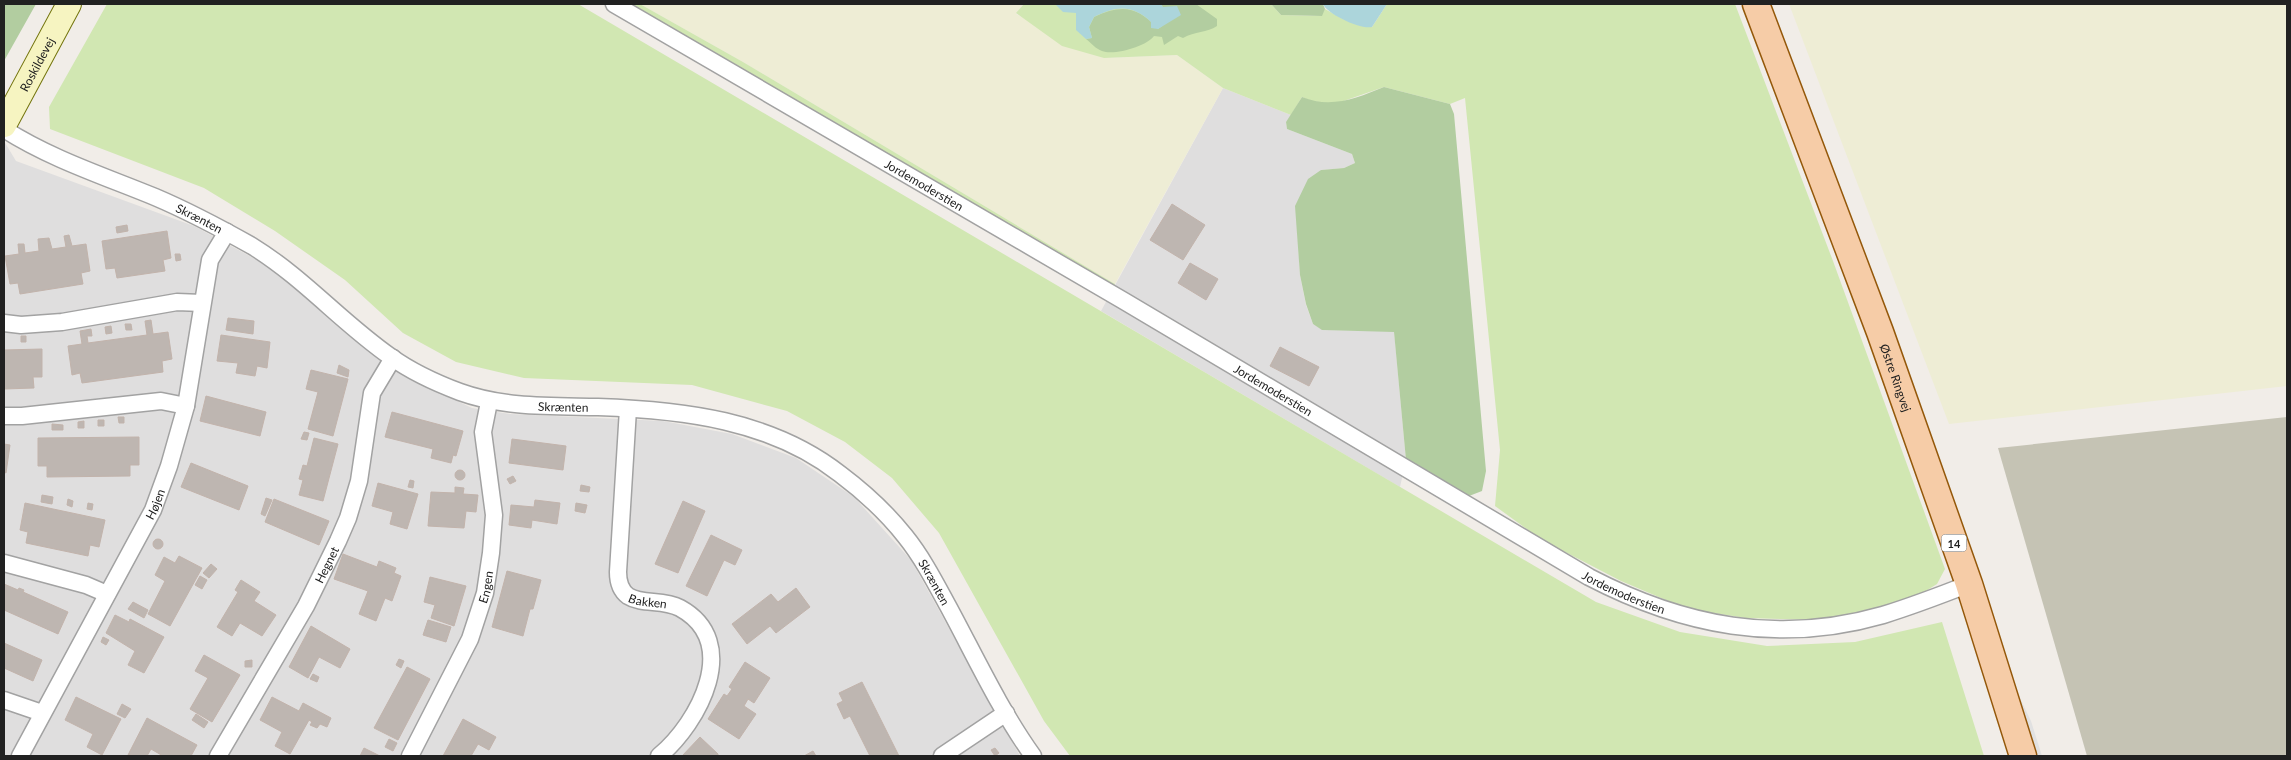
<svg xmlns="http://www.w3.org/2000/svg" width="2291" height="760" viewBox="0 0 2291 760" font-family="Lato,sans-serif">
<rect width="100%" height="100%" fill="#f1ede8"/>
<path fill="#dfdede" d="M1223 88 1291 115 1286 122 1287 129 1352 154 1355 163 1344 168 1321 170 1296 206 1300 275 1306 305 1313 324 1323 330 1394 331 1406 460 1400 487 1101 311Z
M4 141 16 161 194 226 272 268 369 352 432 389 472 408 510 414 663 421 732 434 796 458 854 497 911 560 1020 756H4Z"/>
<path fill="#c5c3b4" d="M2287 417V756H2087L1998 448Z"/>
<path fill="#eeedd5" d="M640 4H1024L1016 14 1104 58 1177 55 1223 88 1115 284 743 62Z
M1789 4H2287V386L1949 424Z"/>
<path fill="#d1e7b2" d="M107 4H578L1596 602 1680 632 1767 646 1855 642 1942 622 1984 756H1070L1044 721 939 533 892 478 845 442 787 411 692 385 524 378 456 362 403 333 345 280 275 231 204 188 50 129 49 107Z
M626 4H640L743 62 1115 284 1113 288Z
M1024 4H1271L1281 15 1321 16 1325 9 1343 19 1372 27 1387 4H1735L1833 261 1945 569 1937 584 1921 594 1877 608 1819 620 1746 618 1687 609 1621 581 1542 540 1495 506 1500 450 1465 98 1450 104 1384 87 1335 104 1311 101 1302 97 1291 115 1223 88 1177 55 1104 58 1062 46 1016 13Z"/>
<path fill="#b2cda0" d="M4 4H36L4 61Z
M1161 4H1196L1217 19V26C1207 33 1195 31 1183 38L1178 36 1164 45 1162 37 1154 36C1147 46 1114 56 1102 51 1096 49 1091 43 1086 39L1092 38 1089 27 1094 17C1121 4 1138 6 1158 29L1169 21Z
M1271 4H1323L1325 9 1322 16 1281 15Z
M1384 87 1450 104 1454 114 1486 471 1482 491 1469 496 1406 460 1394 332 1322 330 1313 324 1306 304 1300 275 1295 206 1308 179 1321 170 1344 168 1355 163 1352 154 1287 129 1286 122 1302 97C1331 109 1357 98 1384 87Z"/>
<path fill="#e1e1e1" d="M2005 667 2031 721 2042 756H2033Z"/>
<path fill="#acd5db" d="M1055 4H1161L1163 7 1177 6 1181 15 1158 29 1151 28V22C1132 4 1116 6 1094 17L1089 27 1092 38 1086 39 1076 30V13L1063 12Z
M1323 4H1387L1372 27C1361 30 1327 14 1323 4Z"/>
<path fill="#beb6b1" stroke="#c2b3ab" d="M1172 204 1205 225 1183 260 1150 240Z
M127 225 128 231 117 233 116 227Z
M167 231 171 258 163 260 165 271 117 278 115 268 106 269 102 241Z
M69 235 72 246 86 244 90 271 81 273 83 284 20 294 18 283 10 284 5 256 19 254 18 244H24L25 253 39 251 38 239 49 238 52 249 66 247 64 236Z
M175 254H180L181 260 176 261Z
M1190 263 1218 279 1206 300 1178 283Z
M228 318 254 321 253 334 226 330Z
M151 320 153 334 168 332 172 359 162 361 163 372 82 383 80 373 72 375 68 346 82 344 80 331 91 329 92 336H87L88 343 147 335 145 321Z
M125 324H131L132 330H126Z
M111 326 112 333 106 334 105 327Z
M221 335 270 342 267 368 257 366 255 376 236 373 238 363 217 361Z
M21 336H26V342H21Z
M1280 347 1319 367 1309 386 1270 366Z
M42 349V377H33L34 388 4 389V350Z
M339 365 349 370 348 377 337 373Z
M311 370 348 379 333 436 308 429 318 392 306 389Z
M206 396 266 412 260 436 200 421Z
M392 412 463 431 456 456 453 455 451 463 431 458 433 449 385 437Z
M118 417H124V423H119Z
M98 420H104V426H98Z
M84 421V428H78V422Z
M52 424 63 425V430H52Z
M304 432 309 433 307 440 301 439Z
M139 437V465H130V476L47 477V466H38V438Z
M314 438 338 444 323 501 299 495 303 480 299 479 303 465 307 466Z
M512 439 566 446 563 470 509 463Z
M4 444 10 445 6 473 4 472Z
M191 463 248 486 239 510 181 487Z
M455 475a5 5 0 1 1 10 0a5 5 0 1 1-10 0Z
M513 476 516 481 510 484 507 479Z
M410 480 414 481 413 488 408 487Z
M378 483 418 494 407 529 390 524 393 512 372 506Z
M581 485 590 487 589 492 580 491Z
M455 487 464 488 463 494 478 495 476 512 466 511 464 528 428 526 431 492 455 493Z
M42 495 53 497 52 504 41 502Z
M266 498 272 500 265 516 261 514Z
M68 499 73 501 72 507 67 505Z
M274 499 329 521 319 545 265 522Z
M535 500 560 503 557 524 532 520 531 528 509 525 511 505 534 507Z
M683 501 705 511 678 573 655 564Z
M25 503 105 520 99 547 90 545 88 556 26 543 28 532 20 530Z
M88 503 93 504 92 510 87 509Z
M576 503 587 505 585 513 575 511Z
M711 535 742 550 735 565 724 560 707 596 686 586Z
M153 544a5 5 0 1 1 10 0a5 5 0 1 1-10 0Z
M343 554 377 567 379 561 396 568 394 573 401 576 392 601 385 598 376 621 359 614 368 591 334 579Z
M179 556 202 568 170 626 148 614 165 581 155 575 164 557 175 563Z
M211 564 217 569 209 578 203 573Z
M507 571 541 580 533 609H530L523 636 492 627Z
M200 576 207 580 202 589 195 585Z
M430 577 466 586 454 626 431 618 435 605 424 602Z
M241 580 260 592 254 601 276 615 262 636 240 623 232 636 217 627 238 592 235 590Z
M4 584 18 590 19 588 24 590 23 592 68 612 58 634 4 610Z
M796 588 810 607 776 633 770 626 747 644 732 624 771 594 778 602Z
M133 602 148 610 144 618 128 609Z
M115 615 129 622 130 619 164 637 144 673 128 665 135 651 106 633Z
M428 620 451 627 446 642 423 635Z
M311 626 350 649 340 668 319 657 308 678 289 667Z
M103 637 109 640 106 645 101 642Z
M4 643 42 660 33 681 4 668Z
M204 655 240 675 212 722 190 709 208 678 195 671Z
M399 659 404 661 401 668 396 665Z
M252 660V667H245V661Z
M745 662 770 678 754 703 748 699 744 706 756 714 739 739 708 719 724 694 727 696 732 689 729 687Z
M407 667 430 679 398 740 374 728Z
M313 674 319 677 317 682 310 679Z
M862 682 899 756H870L850 716 844 719 837 704 843 701 839 693Z
M76 697 121 719 102 755 87 747 93 734 65 720Z
M272 697 299 711 303 703 331 718 327 727 320 724 317 728 310 725 312 722 309 720 290 754 275 746 282 732 260 720Z
M122 704 131 709 125 718 117 714Z
M196 714 208 722 204 728 192 720Z
M147 718 197 745 191 756H163L151 749 147 756 128 755Z
M463 719 496 737 489 750 478 744 471 756H443Z
M700 737 718 754V756H682Z
M389 739 397 743 393 751 385 747Z
M364 748 380 756H360Z
M995 748 999 753 995 756 991 750Z
M813 751 816 756H804Z"/>
<g fill="none" stroke-linecap="round" stroke-linejoin="round">
<g stroke="#a2a2a2" stroke-width="19">
<g id="street">
<path id="s1" d="M614 4 1124 301 1589 577C1683 626 1779 645 1883 615 1912 606 1941 595 1969 584"/>
<path id="s2" d="M4 129C51 159 104 176 155 197 188 211 220 228 252 246 304 278 342 323 391 357 412 372 436 383 460 392 504 408 551 406 598 407 683 410 771 420 840 474 864 492 886 512 905 536 922 557 935 582 948 606 975 656 1000 710 1033 756"/>
<path d="M4 323 21 325 62 322 177 302 202 303"/>
<path id="s3" d="M628 409 618 572C618 581 620 590 628 596 642 605 663 599 680 608 742 642 699 723 659 756"/>
<path d="M4 416H22L161 401 186 406"/>
<path d="M4 563 86 585 107 594"/>
<path d="M4 700 42 713"/>
<path id="s4" d="M20 756 153 510 169 466 186 406 210 260 227 232"/>
<path id="s5" d="M218 756 306 606 338 541 348 518 359 481 372 393 393 358"/>
<path id="s6" d="M410 756 470 639 485 593 491 553 494 515 483 432 489 402"/>
<path d="M942 756 1006 713"/>
</g>
</g>
<g stroke="#73740c" stroke-width="26">
<g id="secondary">
<path id="s7" d="M4 125 69 4"/>
</g>
</g>
<g stroke="#94580a" stroke-width="29">
<g id="primary">
<path id="s8" d="M1756 4 1880 332 1969 584 2023 756"/>
</g>
</g>
<use href="#street" stroke="#fff" stroke-width="16"/>
<use href="#secondary" stroke="#f6f4c1" stroke-width="24"/>
<use href="#primary" stroke="#f6cca7" stroke-width="26"/>
</g>
<g text-anchor="middle" dominant-baseline="central" stroke-width="4" stroke-linejoin="round" paint-order="stroke">
<rect fill="#fff" stroke="#646464" stroke-width="1" x="1941.5" y="534.5" width="25" height="17" rx="4"/>
<g font-size="11" font-weight="bold" fill="#212121">
<text x="1954" y="543">14</text>
</g>
<g font-size="12" fill="#212121" stroke="#fff">
<text stroke="none"><textPath href="#s7" startOffset="69">Roskildevej</textPath></text>
<text stroke="none"><textPath href="#s1" startOffset="359">Jordemoderstien</textPath></text>
<text stroke="none"><textPath href="#s2" startOffset="215">Skrænten</textPath></text>
<text stroke="none"><textPath href="#s8" startOffset="399">Østre Ringvej</textPath></text>
<text stroke="none"><textPath href="#s1" startOffset="764">Jordemoderstien</textPath></text>
<text stroke="none"><textPath href="#s2" startOffset="635">Skrænten</textPath></text>
<text stroke="none"><textPath href="#s4" startOffset="286">Højen</textPath></text>
<text stroke="none"><textPath href="#s5" startOffset="220">Hegnet</textPath></text>
<text stroke="none"><textPath href="#s2" startOffset="1070">Skrænten</textPath></text>
<text stroke="none"><textPath href="#s6" startOffset="186">Engen</textPath></text>
<text stroke="none"><textPath href="#s1" startOffset="1169">Jordemoderstien</textPath></text>
<text stroke="none"><textPath href="#s3" startOffset="211">Bakken</textPath></text>
</g>
</g>
<rect width="2291" height="760" fill="none" stroke="#212121" stroke-width="10"/>
</svg>
